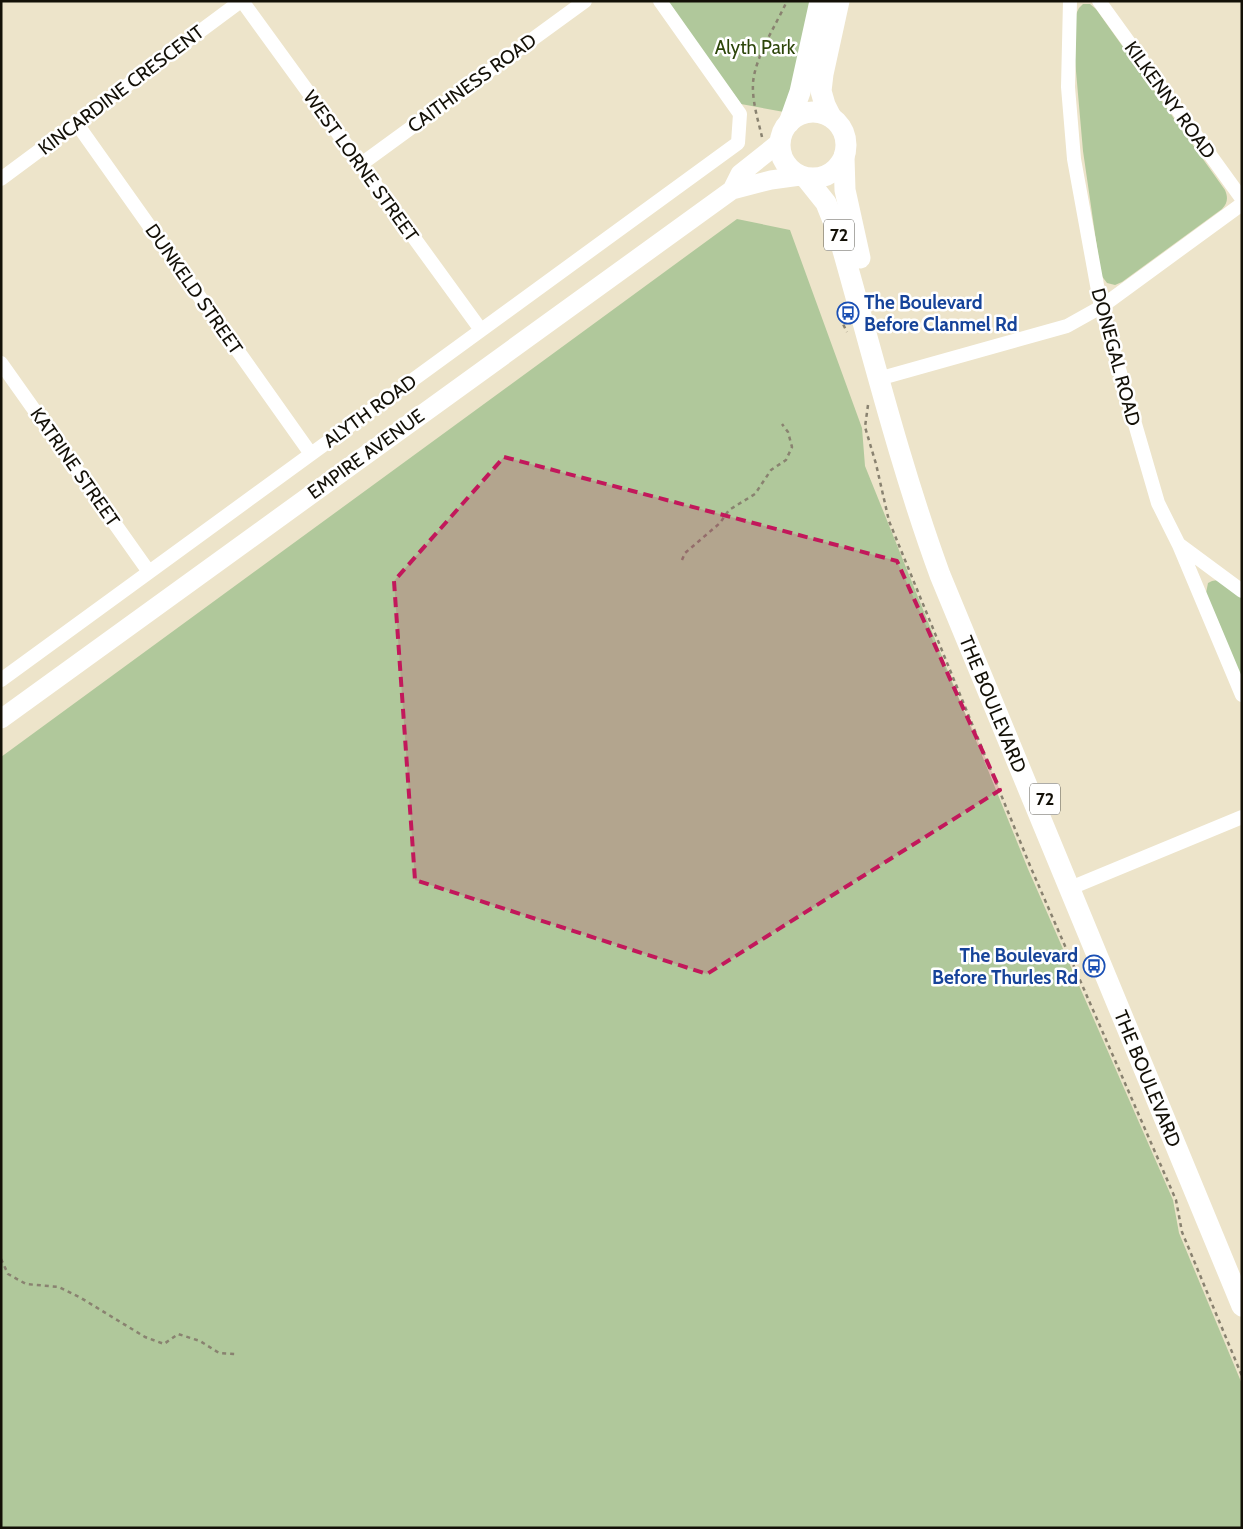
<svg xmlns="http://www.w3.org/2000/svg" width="1243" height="1529" viewBox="0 0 1243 1529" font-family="Cabin,sans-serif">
<rect width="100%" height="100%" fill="#ede4ca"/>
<path fill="#b0c89b" d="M666 1H811L792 89 784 112 741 104Z
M1083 4H1090L1096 9 1225 190C1228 197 1228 203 1222 209L1122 282 1115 285 1107 283 1101 275 1083 151 1075 60 1076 14 1079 8Z
M737 219 790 230 862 428 865 466 1028 869 1173 1200 1179 1233 1242 1384V1528H1V757Z
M1218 580 1242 596V679L1206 593 1208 583 1212 581Z"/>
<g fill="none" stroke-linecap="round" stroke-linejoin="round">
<path stroke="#898270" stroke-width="2.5" stroke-dasharray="4 4" stroke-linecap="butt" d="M762 137C758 120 752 101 753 83 755 57 776 25 787 1
M840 309 843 324 847 332
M868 405 865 427 876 464 889 521 1031 868 1176 1200 1182 1232 1242 1376
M682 560 685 553 720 523 729 510 755 494 771 470 786 460 792 447 788 432 782 424
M1 1259 8 1274 26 1284 59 1287 81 1298 145 1337 164 1344 178 1334 200 1341 219 1353 236 1354"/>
<path stroke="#fff" stroke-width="14" d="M242 1 481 330
M1070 1 1068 87 1074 159 1101 307 1158 503 1179 545 1242 695
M1099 1 1242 199
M77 124 311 454
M360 165 585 1
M1 179 241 1
M1 363 149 572
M878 379 1067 326 1101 307 1242 204
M1180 545 1242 591
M1 680 738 143 740 114 660 1
M1068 889 1242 817"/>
<path stroke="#fff" stroke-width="19" d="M732 190 740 174 780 142
M1 719 732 190 771 180 800 176"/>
<g stroke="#fff" stroke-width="21">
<circle cx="813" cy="145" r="33"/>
<path d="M831 117 825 105 821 91 823 74 839 1"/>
<path d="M789 123 800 92 820 1"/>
<path d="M844 157 845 190 860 258"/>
<path id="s1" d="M806 178 826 203 838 233C871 348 899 463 940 575L1242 1306"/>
</g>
</g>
<path fill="#c2185b" fill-opacity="0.2" stroke="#c2185b" stroke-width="4" stroke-dasharray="10 6" stroke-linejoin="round" d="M504 457 897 561 1000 790 707 974 415 880 394 581Z"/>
<defs>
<g id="bus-ring" transform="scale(1.125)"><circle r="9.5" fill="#fff" stroke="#1a4fb4" stroke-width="1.5"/><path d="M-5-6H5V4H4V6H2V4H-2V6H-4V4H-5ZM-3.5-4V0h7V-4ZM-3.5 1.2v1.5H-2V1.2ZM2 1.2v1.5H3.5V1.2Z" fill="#1a4fb4"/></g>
</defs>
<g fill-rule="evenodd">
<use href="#bus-ring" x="848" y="313"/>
<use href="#bus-ring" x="1094" y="966"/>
</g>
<g text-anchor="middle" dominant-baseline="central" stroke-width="5" stroke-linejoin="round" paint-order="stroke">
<g fill="#fff" stroke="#5a5851" stroke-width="1">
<rect x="824" y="219.5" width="30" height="31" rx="4"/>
<rect x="1030" y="783.5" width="30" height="31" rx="4"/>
</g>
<g font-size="18" font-weight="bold" fill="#131007">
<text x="839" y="235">72</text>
<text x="1045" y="799">72</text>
</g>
<g font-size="19" fill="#2d460a" stroke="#fff">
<text x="755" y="47">Alyth Park</text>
</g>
<g font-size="19" fill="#131007" stroke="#fff">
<text transform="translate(472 83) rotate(-36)">CAITHNESS ROAD</text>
<text transform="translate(121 90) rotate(-37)">KINCARDINE CRESCENT</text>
<text transform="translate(1170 100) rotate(54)">KILKENNY ROAD</text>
<text transform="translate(361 166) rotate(54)">WEST LORNE STREET</text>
<text transform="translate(194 289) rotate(55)">DUNKELD STREET</text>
<text transform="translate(1116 357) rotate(75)">DONEGAL ROAD</text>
<text transform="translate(370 411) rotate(-36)">ALYTH ROAD</text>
<text transform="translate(366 454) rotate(-36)">EMPIRE AVENUE</text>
<text transform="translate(75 467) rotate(55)">KATRINE STREET</text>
<text stroke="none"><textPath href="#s1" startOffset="561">THE BOULEVARD</textPath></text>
<text stroke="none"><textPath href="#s1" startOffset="966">THE BOULEVARD</textPath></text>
</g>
<g font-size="19" font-weight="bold" fill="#164399" stroke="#fff" text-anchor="start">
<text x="864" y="302">The Boulevard<tspan x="864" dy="22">Before Clanmel Rd</tspan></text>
<text x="1078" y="955" text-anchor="end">The Boulevard<tspan x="1078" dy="22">Before Thurles Rd</tspan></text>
</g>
</g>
<rect width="1243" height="1529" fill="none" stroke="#131007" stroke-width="5"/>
</svg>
